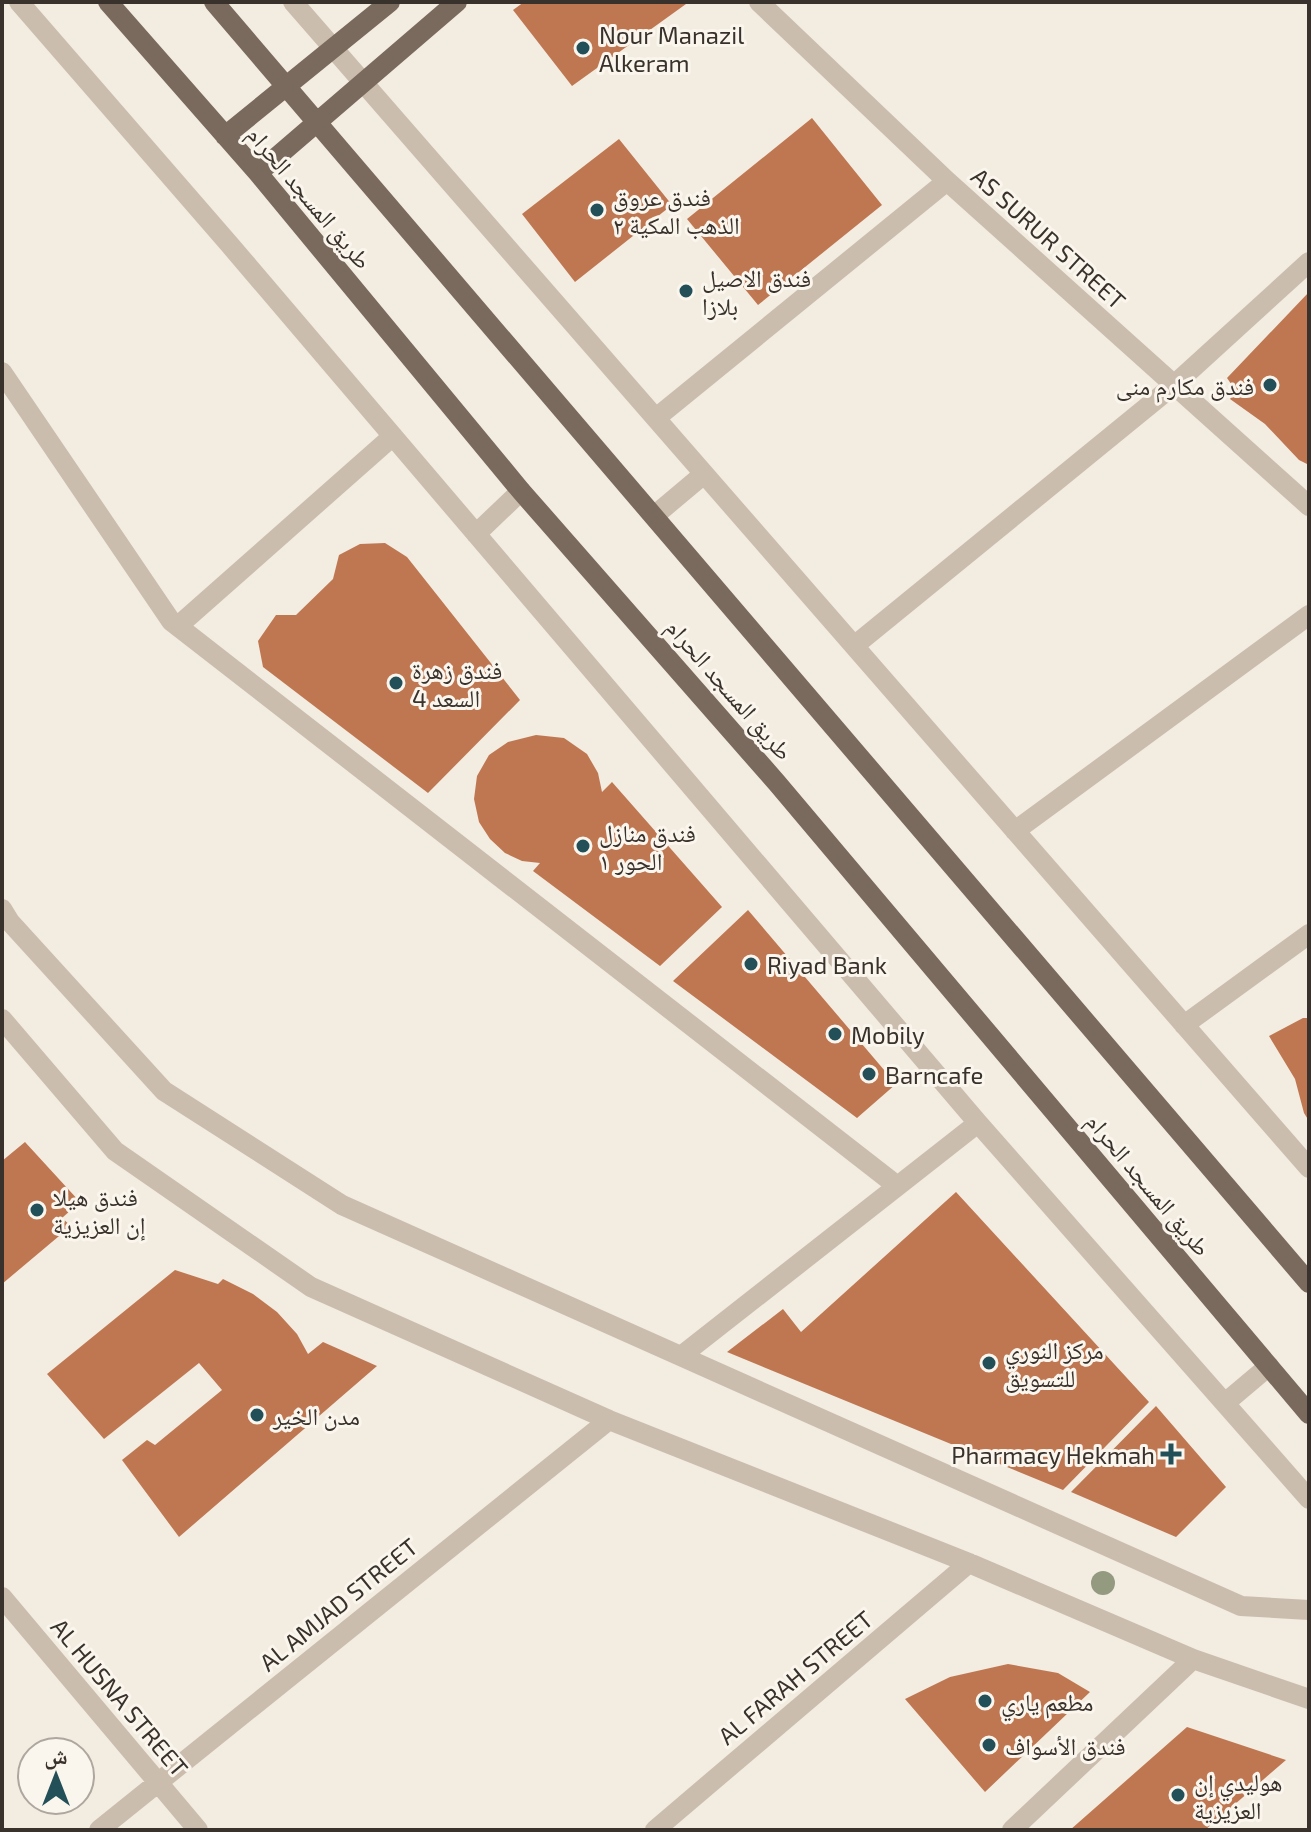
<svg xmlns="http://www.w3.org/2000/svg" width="1311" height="1832" viewBox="0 0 1311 1832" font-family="'Exo 2','Noto Naskh Arabic',sans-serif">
<rect width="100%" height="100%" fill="#f2ece1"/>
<path fill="#bf7752" d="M524 2H685L686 4 572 86 513 10Z
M812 118 882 205 758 305 687 219Z
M619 139 672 205 575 282 522 214Z
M1309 292V465L1299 460 1265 424 1230 399 1236 391 1227 378Z
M385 543 407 557 520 700 428 793 263 667 258 641 276 615H296L333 579 339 555 360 544Z
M536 735 564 738 587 754 598 773 602 792 612 782 722 907 660 966 533 871 540 863 522 861 505 853 490 839 479 822 474 799 477 776 489 755 508 742Z
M748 910 896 1084 857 1118 673 981Z
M1303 1018H1309V1121L1304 1113 1295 1079 1269 1036Z
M25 1142 80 1202 62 1218 71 1226 2 1284V1161Z
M956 1192 1149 1402 1063 1490 727 1352 783 1309 801 1332Z
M175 1270 218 1284 223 1279 253 1294 277 1312 297 1334 308 1354 323 1342 377 1366 179 1537 122 1460 147 1440 155 1445 222 1390 199 1363 104 1439 47 1374Z
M1156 1406 1226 1487 1176 1537 1071 1492Z
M1008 1664 1058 1673 1090 1692 985 1792 905 1699 950 1677Z
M1187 1727 1286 1760 1205 1830H1070Z"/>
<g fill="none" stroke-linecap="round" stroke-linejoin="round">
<path stroke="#cabdad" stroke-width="20" d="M19 2 230 245 978 1123 1309 1499
M293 2 1309 1168
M759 2 947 181 1309 506
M2 372 171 621 896 1185
M656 418 947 181
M654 516 704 474
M476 534 521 491
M178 626 393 436
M854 646 1174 385 1309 262
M1015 831 1309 615
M2 909 10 922 164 1091 342 1205 1241 1606 1309 1610
M2 1019 115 1151 311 1287 609 1420 969 1563 1193 1659 1309 1699
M1184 1025 1309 934
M681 1356 978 1123
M1225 1403 1269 1366
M2 1597 198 1830
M99 1830 609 1420
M655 1830 969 1563
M1012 1830 1193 1659"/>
<path stroke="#7a6a5d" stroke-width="20" d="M108 2 258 173 521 491 777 783 1309 1414
M214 2 1309 1283
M225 136 390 2
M258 173 457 2"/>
</g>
<circle fill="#939a80" cx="1103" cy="1583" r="12"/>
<g fill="#235058" stroke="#faf5ed" stroke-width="3">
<circle cx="583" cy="48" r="8"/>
<circle cx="597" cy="210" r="8"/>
<circle cx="686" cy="291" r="8"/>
<circle cx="1270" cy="385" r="8"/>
<circle cx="396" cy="683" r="8"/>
<circle cx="583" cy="846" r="8"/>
<circle cx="751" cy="964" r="8"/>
<circle cx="835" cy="1034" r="8"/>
<circle cx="869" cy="1074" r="8"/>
<circle cx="37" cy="1210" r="8"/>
<circle cx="989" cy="1363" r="8"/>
<circle cx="257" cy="1415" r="8"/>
<path d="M1167 1442h8v8h8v8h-8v8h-8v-8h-8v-8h8z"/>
<circle cx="985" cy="1701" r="8"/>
<circle cx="989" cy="1745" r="8"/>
<circle cx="1178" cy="1795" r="8"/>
</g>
<g text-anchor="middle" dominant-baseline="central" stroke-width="6" stroke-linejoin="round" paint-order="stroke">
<g font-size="24" fill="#39312b" stroke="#faf5ed" text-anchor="start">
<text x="599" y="34">Nour Manazil<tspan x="599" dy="28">Alkeram</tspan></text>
<text x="613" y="196">فندق عروق<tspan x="613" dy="28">الذهب المكية ٢</tspan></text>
<text x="702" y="277">فندق الاصيل<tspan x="702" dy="28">بلازا</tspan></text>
<text x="1254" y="385" text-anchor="end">فندق مكارم منى</text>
<text x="412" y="669">فندق زهرة<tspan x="412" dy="28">السعد 4</tspan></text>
<text x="599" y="832">فندق منازل<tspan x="599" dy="28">الحور ١</tspan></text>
<text x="767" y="964">Riyad Bank</text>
<text x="851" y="1034">Mobily</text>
<text x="885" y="1074">Barncafe</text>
<text x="53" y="1196">فندق هيلا<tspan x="53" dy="28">إن العزيزية</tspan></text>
<text x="1005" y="1349">مركز النوري<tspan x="1005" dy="28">للتسويق</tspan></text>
<text x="273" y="1415">مدن الخير</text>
<text x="1155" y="1454" text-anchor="end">Pharmacy Hekmah</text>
<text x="1001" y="1701">مطعم ياري</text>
<text x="1005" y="1745">فندق الأسواف</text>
<text x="1194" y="1781">هوليدي إن<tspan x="1194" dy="28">العزيزية</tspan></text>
</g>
<g font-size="24" fill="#39312b" stroke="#faf5ed">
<text transform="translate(310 197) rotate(50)">طريق المسجد الحرام</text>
<text transform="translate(1049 238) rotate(42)">AS SURUR STREET</text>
<text transform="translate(730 689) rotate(49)">طريق المسجد الحرام</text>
<text transform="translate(1149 1184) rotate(50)">طريق المسجد الحرام</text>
<text transform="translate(338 1604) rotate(-39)">AL AMJAD STREET</text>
<text transform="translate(795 1677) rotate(-40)">AL FARAH STREET</text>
<text transform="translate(120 1697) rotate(50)">AL HUSNA STREET</text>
</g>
</g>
<rect width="1311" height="1832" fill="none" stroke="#39312b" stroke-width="8"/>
<g transform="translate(56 1776)"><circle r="38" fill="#faf5ed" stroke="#ada79f" stroke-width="2"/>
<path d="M0-6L14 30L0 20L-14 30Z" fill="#235058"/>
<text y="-12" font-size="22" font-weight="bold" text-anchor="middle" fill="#39312b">ش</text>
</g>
</svg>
